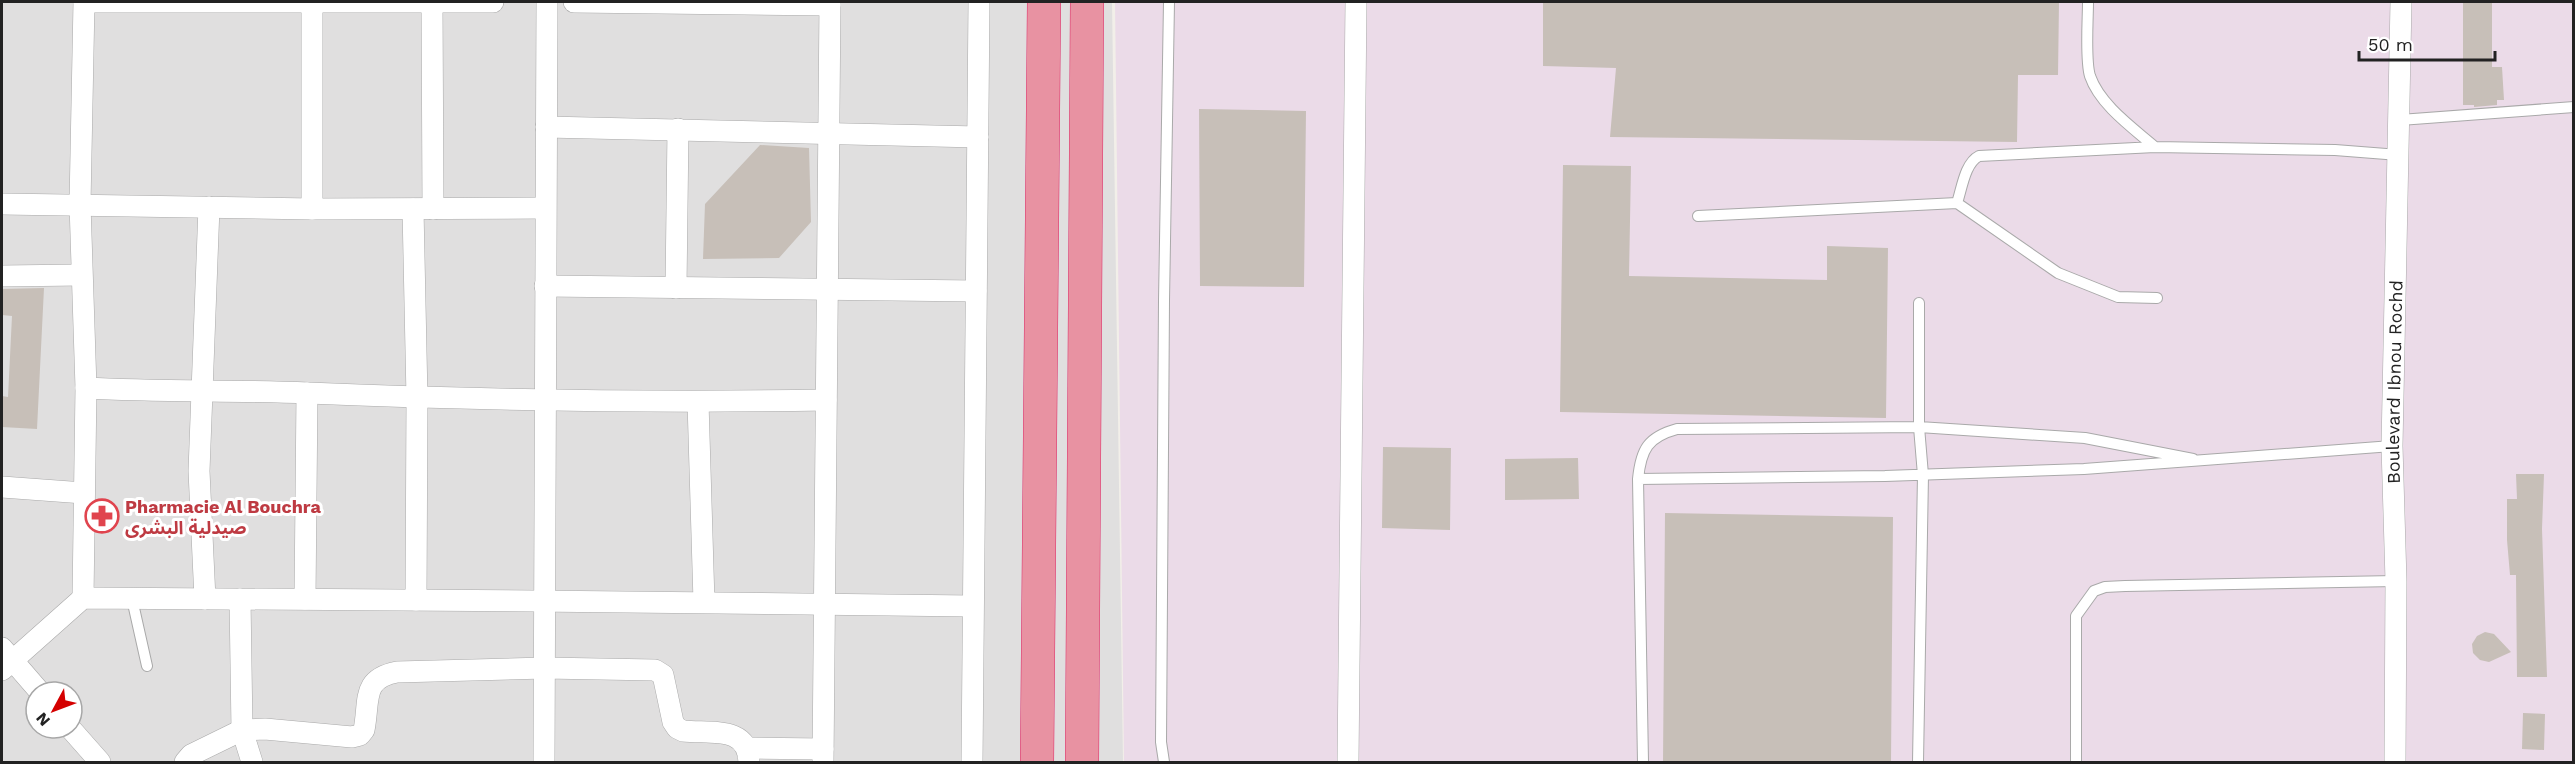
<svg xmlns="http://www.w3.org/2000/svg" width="2575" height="764" viewBox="0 0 2575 764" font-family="'Work Sans','Noto Sans Arabic',sans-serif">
<rect width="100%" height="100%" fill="#f2efe9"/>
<path fill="#e0dfdf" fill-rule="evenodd" d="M2 2H1112L1123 762H2ZM36 692H72V728H36Z"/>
<path fill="#ebdbe8" d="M1115 2H2573V762H1124Z"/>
<path fill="#c7bfb8" d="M1543 2H2059L2058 75H2018L2017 142 1610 137 1616 68 1543 66Z
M2463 2H2492V67H2502L2504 100H2497V105L2474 107V105H2463Z
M1199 109 1306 111 1304 287 1200 286Z
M760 145 809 148 811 222 779 258 703 259 705 204Z
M1563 165 1631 166 1629 276 1827 280V246L1888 248 1886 418 1560 412Z
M44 288 37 429 2 427V396L8 397 12 316 2 315V289Z
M1383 447 1451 448 1450 530 1382 528Z
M1578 458 1579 499 1505 500V459Z
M2516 474H2544L2542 529 2547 677H2517L2516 575H2510L2507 540V499H2517Z
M1665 513 1893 517 1891 762H1663Z
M2485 632 2494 634 2511 652 2489 662 2480 660 2473 653 2472 644 2477 636Z
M2523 713 2545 714 2544 750 2522 749Z"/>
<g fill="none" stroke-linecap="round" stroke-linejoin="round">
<g stroke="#a9a9a9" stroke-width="12">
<path id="lane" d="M2088 2C2088 20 2085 60 2090 76 2100 105 2133 128 2155 147L2335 150 2399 155
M2400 120 2574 107
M1957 203C1962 188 1965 163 1979 156L2155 147
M1698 216 1957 203 2058 273 2118 297 2157 298
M1638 479 1885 476 2084 469 2392 446
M132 599 147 666
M1164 762 1161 742 1164 301 1169 2
M1643 762 1638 479C1641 449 1648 437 1677 429L1919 427 2085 438 2193 459
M1918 762 1923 475 1919 427V303
M2076 762V616L2094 591 2105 587 2125 586 2396 581"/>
</g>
<g stroke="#a9a9a9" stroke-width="22">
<g id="street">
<path d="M84 2H493"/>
<path d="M312 2V209"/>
<path d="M432 2 433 209"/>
<path d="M574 2 830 5"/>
<path d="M546 127 978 137"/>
<path d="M2 204 312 209 545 208"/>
<path d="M413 209 417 398 416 600"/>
<path d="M2 276 81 275"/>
<path d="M545 286 976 291"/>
<path d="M676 288 678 129"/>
<path d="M86 388C160 392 234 390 308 393 481 400 653 403 826 400"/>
<path d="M698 402 704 602"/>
<path d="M2 487 84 493"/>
<path d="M83 598 86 388 80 204 84 2"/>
<path d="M205 599 199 471 209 207"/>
<path d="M240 599 242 730 252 762"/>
<path d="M305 599 307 393"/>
<path d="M2 648 40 692"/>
<path d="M2 670 83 598C379 599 676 602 972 606"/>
<path d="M70 728 100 762"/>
<path d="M747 748 823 749"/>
<path d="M185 762 191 755 242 730 265 729 352 737 360 735 364 730C370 700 361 679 397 672L545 668 655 670 663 675 673 722 677 728 683 731C711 734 748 725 749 762"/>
<path d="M544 762 547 2"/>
<path d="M823 762 830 2"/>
<path d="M972 762 979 2"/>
<path d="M1348 762 1356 2"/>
<path id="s1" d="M2395 762 2396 581 2392 446 2401 2"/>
</g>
</g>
<g stroke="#dc2a67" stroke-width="34">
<path id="highway" d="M1037 762 1044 2
M1082 762 1087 2"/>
</g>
<use href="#lane" stroke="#fff" stroke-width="10"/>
<use href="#street" stroke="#fff" stroke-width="21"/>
<use href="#highway" stroke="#e892a2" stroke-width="33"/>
</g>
<defs>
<g id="pharmacy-ring" transform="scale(1.725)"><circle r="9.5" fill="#fff" stroke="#e0444e" stroke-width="1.5"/><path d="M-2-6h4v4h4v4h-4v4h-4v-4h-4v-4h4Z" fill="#e0444e"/></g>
</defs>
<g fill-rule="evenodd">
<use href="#pharmacy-ring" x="102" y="516"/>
</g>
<g text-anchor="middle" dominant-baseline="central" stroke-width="6" stroke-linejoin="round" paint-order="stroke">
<g font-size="18" fill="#222" stroke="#fff">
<text stroke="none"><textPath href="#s1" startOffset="380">Boulevard Ibnou Rochd</textPath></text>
</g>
<g font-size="18" font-weight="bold" fill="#be3a42" stroke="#fff" text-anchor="start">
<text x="125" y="506">Pharmacie Al Bouchra<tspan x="125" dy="21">صيدلية البشرى</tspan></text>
</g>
</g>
<rect width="2575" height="764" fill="none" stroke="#222222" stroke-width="6"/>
<g transform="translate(54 710) rotate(229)"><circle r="28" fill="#ffffff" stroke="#a7a7a7" stroke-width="1.5"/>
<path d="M0-4.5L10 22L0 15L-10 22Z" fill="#d40000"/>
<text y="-9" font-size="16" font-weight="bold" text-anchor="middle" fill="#222222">N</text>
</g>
<path d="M2359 51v9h136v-9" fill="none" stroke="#222222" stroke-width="3"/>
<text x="2368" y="51" font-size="18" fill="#222222" stroke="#ffffff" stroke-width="4.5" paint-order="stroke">50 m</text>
</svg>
